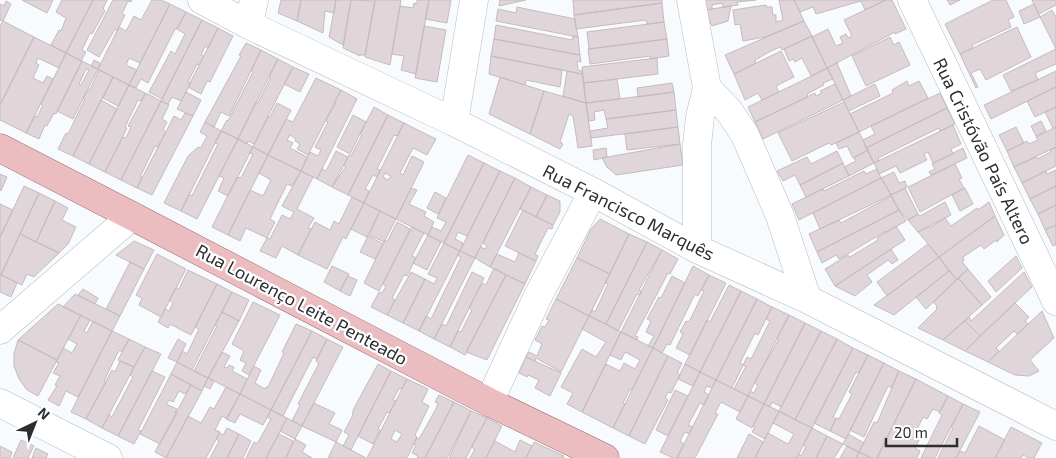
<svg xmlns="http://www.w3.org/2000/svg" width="1056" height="458" viewBox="0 0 1056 458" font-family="'Exo 2',sans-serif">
<rect width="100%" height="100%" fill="#f8fbfe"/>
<path fill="#e0d6d9" stroke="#c5bbbf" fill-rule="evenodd" d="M22 0H53L47 13Z
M62 0H93L66 53 51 45 59 30 61 31 66 18 56 12Z
M93 0H107L103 9 105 11 97 25 92 34 90 33 82 50 86 52 81 61 66 53Z
M113 0H132L131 2 128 1 122 14 125 15 117 31 115 29 99 57 87 50Z
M152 0H161L170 4 140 63 129 58 126 65 137 70 129 85 98 69 119 27 126 31 134 16 141 20Z
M281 0H301L297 21 278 13Z
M301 0H336L334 13 325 11 323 33 297 21Z
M336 0H351L343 45 329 37Z
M351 0 375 1 365 55H360V56L343 48Z
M375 0H401L390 65 365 57Z
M417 0H429L416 74 401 70 404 56 392 54 400 6 413 8 414 3 417 4Z
M429 0H451L447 23 425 19Z
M500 0H526L499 6Z
M573 0H662V3L574 15Z
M704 0H756L737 2 738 5 731 6 723 7 722 3 712 5V9L705 10Z
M779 0H794L804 21 765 37 743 41 740 24 735 25 733 10 766 5V7H772L773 15H776V22L783 20Z
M794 0H886L865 10 861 1 816 14 813 7 800 12Z
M886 0H892L906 29 895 34V32L827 68 812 37 828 29 836 46 843 43 840 37 846 34 848 38 852 36 844 20Z
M947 0H960L950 5Z
M993 0H1006L1014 17 1008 20 1011 27 972 45 973 48 960 54 945 24Z
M1032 0H1056V5L1039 14Z
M6 1 11 4 3 21 0 20V4L4 6Z
M662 3 664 22 647 24 646 20 576 29 574 15Z
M170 4 186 12 177 29H175L148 83 141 79 136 88 129 85Z
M1034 4 1040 17 1024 24 1019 11Z
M731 6 728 21 712 26 705 10Z
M517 7 575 19 578 37 496 21 498 9 516 13Z
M1052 10 1056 17V49L1040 17Z
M186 12 202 20 162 99 149 92 171 51 175 54 185 34 177 29Z
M202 20 218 28 208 48 205 46 201 55 204 56 199 65 197 64 188 82 191 83 181 101 172 97 168 104 161 101Z
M3 21 34 37 0 105V26Z
M804 21 812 36 782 50 780 47 769 52 755 60 756 63 734 74 725 55Z
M664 22 667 39 589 49 587 32Z
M496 25 572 40 573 36 578 37 580 55 494 39Z
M424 26 446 30 437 82 415 78Z
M1017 27 1031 57 986 80 980 69 971 73 978 87 976 88 960 54Z
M218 28 233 36 210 82 207 81 201 94 188 87Z
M812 36 827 68 811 76 802 58 795 62 793 59 789 61 784 49Z
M34 37 66 53 59 68 38 58 36 63 39 65 33 78 43 83 47 76 53 79 26 133 0 120V105Z
M890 37 894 45 899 42 910 65 866 86 852 56Z
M494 39 580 55 581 62 577 61 578 70 582 71V74L491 56Z
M667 39 669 56 650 59V56L590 64 588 49Z
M246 43 261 50 229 116 221 112 214 127 205 122 241 56 239 55Z
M1056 49V64L1035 73 1038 80 1011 91 1003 75Z
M261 50 278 59 238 139 221 131 227 120 228 121 253 72 251 71Z
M781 51 794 77 776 86 779 92 762 100 758 93 745 100 734 74Z
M66 53 82 61 56 114 54 113 47 126 45 125 39 139 26 133 35 116 37 117 43 105 41 104Z
M491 56 562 70 560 87 526 80 525 85 489 74Z
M657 58 658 74 584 83 582 67Z
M278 59 293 67 254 144 248 141 247 144 238 139 256 102 258 103 271 77 269 76Z
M94 60 100 63 98 69 91 66Z
M82 61 98 69 73 119 57 111ZM86 69 89 70 81 85 79 84Z
M837 63 851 96 843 100 827 68Z
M293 67 309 74 300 92 284 84Z
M828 68 833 79 823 83 824 85 807 94 808 97 755 122 748 107Z
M99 70 113 77 73 156 58 149 66 133 68 134 85 99 83 98 88 89 90 90Z
M567 71 582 74 586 103 563 96Z
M1056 71V87L991 119 984 105Z
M113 77 129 85 118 106 103 98Z
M500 77 544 91 530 134 489 114Z
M316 78 341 90 308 155 297 149 300 144 295 141 296 139 290 135 287 140 293 143 290 148 307 157 301 171 268 155 286 119 293 122Z
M617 79 620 99 586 103 584 83Z
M907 81 909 86 919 81 928 98 859 132 850 114 893 93 892 90Z
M672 83 674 92 638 97 637 88Z
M835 84 843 100 763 139 755 122 815 93 816 96 822 93 820 91Z
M875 84 880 96 849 111 843 100Z
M129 85 145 93 141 101 138 100 125 127 127 128 105 172 89 164Z
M1056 87V107L1035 117 1027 101Z
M341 90 357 99 317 179 301 171 310 152 318 156 321 150 315 147 328 122 325 121 336 103H334Z
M544 91 586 103 592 146 578 148 573 116 569 114 560 142 563 144 560 149 530 134Z
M186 92 201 100 193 116 177 109Z
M674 92 676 110 606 119 604 110 594 112 595 120 589 121 586 103Z
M146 93 161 101 121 180 105 172 123 137 126 138 131 127 128 126Z
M940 93 947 108 866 148 863 140 875 134 871 126Z
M101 100 117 109 89 164 73 156Z
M161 101 169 105 162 119 167 122 163 130 166 132 158 147 155 146 140 177H142L137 188 121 180Z
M844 102 859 132 831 145 829 143 792 161 778 133Z
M277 103 291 110 268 155 253 147 268 117H270Z
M374 107 388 115 348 195 332 187 346 166 344 165 349 155 351 156 362 135 360 134Z
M1056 107V127L1053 128 1045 112Z
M947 108 955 124 940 131 939 128 878 158 879 161 874 163 866 148Z
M676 110 678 127 591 138 590 131 608 128 606 119Z
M185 113 193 116 152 195 137 188 174 116 181 120Z
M353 115 366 122 350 154 337 147Z
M388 115 404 123 397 136 394 135 377 169 380 170 377 177 373 175 365 189 369 191 364 203 348 195Z
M1041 121 1046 131 1036 136 1031 126Z
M205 122 221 131 181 211 164 203 188 156 198 147 201 148 207 136 200 132Z
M404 123 436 139 427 155 413 148 400 173 403 175 412 156 424 162 396 219 364 203ZM385 173 391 176 388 180 383 177Z
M953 125 961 144 951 149 953 154 933 163 928 152 924 154 927 160 900 173 896 166 879 174 874 163Z
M678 127 680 144 627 150 625 134Z
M1016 127 1024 143 1007 151 999 135Z
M1056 127V147L1014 167 1007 151 1027 141 1029 144 1038 140 1036 137Z
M221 131 238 139 197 219 181 211 189 194 192 196 218 144 215 143Z
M859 132 868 150 853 158 847 146 839 149 836 143Z
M238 139 253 147 228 196 218 191 224 178 219 176Z
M680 144 683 165 616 175 607 167 602 158Z
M253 147 268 155 228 235 212 227 237 177 241 178 253 154 249 153Z
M1056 147V166L1022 183 1014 167 1036 157 1037 159 1051 152 1050 150Z
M606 148 607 157 594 160 593 150Z
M963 148 967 158 931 175 929 172 935 169 932 164Z
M868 150 874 163 849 176 844 167 856 161 854 158Z
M336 151 348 157 332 187 317 179 322 169 326 171Z
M837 151 843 163 800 185 795 175 783 181 777 171 807 157 811 164Z
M268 155 301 171 292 186 287 184 270 219 275 222 267 238 246 228 240 241 228 235 250 190 263 196 271 180 259 173Z
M468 155 484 163 444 243 428 235 432 227 441 231 446 222 437 218Z
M484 163 500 171 467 236 458 232 455 239 463 243 460 251 444 243Z
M843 163 849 176 806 197 800 185Z
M955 164 962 178 959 179 964 188 920 212 908 187Z
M877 169 881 178 799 220 792 204 823 189 824 191 864 171 866 174Z
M1056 170V186L1030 199 1022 183 1046 171 1047 174Z
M301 171 313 177 297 209 314 218 308 228 311 229 298 255 282 246 276 258 260 251 267 238 270 239 282 215 290 219 294 212 282 206Z
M500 171 515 178 475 258 460 251Z
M894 172 899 183 905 181 907 187 891 195 881 178Z
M0 174 7 177 1 191 0 190Z
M515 178 531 187 490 267 475 258 480 247 485 249 487 246 483 243Z
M881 178 891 195 820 229 813 213Z
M24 186 39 193 1 275 0 274V237Z
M1056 186V205L1038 214 1030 199Z
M531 187 547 195 536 217 520 209Z
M411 188 417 190 409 204 426 212 424 216 434 222 428 235 396 219Z
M905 188 918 214 908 220 899 210 891 195Z
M965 188 973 204 960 211 952 195Z
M435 192 446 198 438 214 427 208Z
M39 193 55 201 36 242 20 234Z
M547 195 560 201V212L553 225 536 217Z
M891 196 899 210 817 252 809 234 839 220 841 223Z
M352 197 364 203 346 239 343 237 327 269 298 255 315 222 330 230 334 221 339 224Z
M55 201 68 208 62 220 76 227 68 244 59 253 36 242Z
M945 202 951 215 918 232 908 220 918 214 920 216Z
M989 202 995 216 939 257 918 232 929 226 930 228 945 218 951 226 977 208 978 210Z
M364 203 380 211 367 237 351 229Z
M0 204 13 210 0 237Z
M1056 205V225L1045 230 1038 214Z
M523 210 553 225 552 229 548 228 535 254 538 256 536 261 505 246Z
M899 210 906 221 887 232 886 231 839 259 836 255 822 263 817 252Z
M380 211 396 219 384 242 369 235Z
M995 216 1004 235 997 242 996 240 984 249 981 245 963 257 964 261 962 262 968 269 957 280 939 257Z
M600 219 629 234 610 274 577 258 591 229Z
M397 222 410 229 379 291 364 283 384 242 385 240 387 242Z
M1056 225V245L1053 246 1045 230Z
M896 226 905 240 835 286 825 269 848 255 850 257 878 240 877 238Z
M412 227 424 233 412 256 416 258 407 276 404 275 392 298 395 300 387 315 371 307 379 292 382 293 386 286 383 284Z
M20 234 59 253 34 277 27 274 22 285 1 275Z
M629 234 647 242 606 324 589 316 592 310 595 312 608 284 605 283Z
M428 235 441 242 427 270 413 263Z
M368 236 383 244 375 259 360 252Z
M134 241 154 250 144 269 116 255Z
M647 242 662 250 639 290 641 291 640 295 637 294 618 331 606 324Z
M444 243 460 251 419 331 403 323 425 279 434 284 437 278 428 274Z
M928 244 939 257 887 296 877 282Z
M891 249 898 260 892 264 888 260 867 275 872 282 855 296 835 286Z
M662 250 678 259 670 274 668 273 635 336 638 337 637 340 621 332Z
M460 251 475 258 434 339 419 331 426 316 431 319 461 257 457 255Z
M519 253 536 261 525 284 490 267 497 254 515 262Z
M157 254 186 269 161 317 139 305 142 298 136 295Z
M1016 256 1022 268 996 292 988 281Z
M939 257 949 271 894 315 874 305Z
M577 258 610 274 589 316 556 299Z
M130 262 144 269 120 316 106 309Z
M332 266 349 274 340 291 324 282Z
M693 266 709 275 698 296 695 294 670 345 667 344 662 353 653 348Z
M494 268 506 275 465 355 450 347 458 331 461 332 472 310 469 308 482 283 486 285Z
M968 269 991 297 982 305 958 278Z
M188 270 217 284 191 335 170 324 168 328 158 322 165 309 169 311 173 303 169 300 176 287 179 289Z
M949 271 957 280 926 309 916 297Z
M411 272 425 279 403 323 387 315Z
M472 272 484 278 450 347 434 339 442 324 446 326Z
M1024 272 1032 287 980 336 965 321 969 317 971 321Z
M0 274 17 283 11 297 0 292Z
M506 275 525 284 487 360 466 352Z
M709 275 726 283 690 355 676 348 683 334 680 332 686 321 689 322 704 291 701 290Z
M348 276 357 280 350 296 340 291Z
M672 276 685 283 653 348 648 346 654 336 646 332 651 321 647 319 659 297 661 298Z
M958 278 982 305 943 340 918 328 937 309 936 307 937 306 933 302Z
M217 284 232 292 192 370 177 362 182 351 187 354 199 329 195 327Z
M729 285 741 291 700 372 685 364 707 320 710 322Z
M83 289 98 298 95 304 78 295Z
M741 291 757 299 716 380 700 372Z
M232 292 249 300 239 321 222 312Z
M75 294 120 316 112 331 63 307Z
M556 299 589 316 561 372 536 358 535 361 526 357 529 352 537 356 542 344 535 340 542 326 545 327 549 320 546 319Z
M757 299 772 307 758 335 755 333 740 363 743 365 732 388 716 380Z
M253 302 280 315 249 375 242 371 246 363 240 360 244 351 232 344Z
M1015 303 1029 317 1025 321 1028 324 1017 334 1014 331 996 348 999 351 988 362 965 351Z
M58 304 81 315 57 360 18 340Z
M772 307 789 315 748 396 734 389 746 366 743 365 747 357 751 359 770 321 766 319Z
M1042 311 1054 338 1030 360 1039 371 1029 376 1015 375 988 362Z
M222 312 239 321 208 378 194 371 217 326 215 325Z
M81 315 90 320 84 331 87 333 93 321 112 331 78 397 66 391 59 406 48 400 57 386 55 385 60 376 53 373 59 363 56 362 63 348 72 353 77 344 68 339Z
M789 315 805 323 764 404 748 396 750 391 754 393 758 385 754 383 779 339 777 338Z
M589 316 621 332 582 412 567 404 573 393 561 387 582 349 596 357 606 342 582 329Z
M965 321 980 336 965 351 943 340Z
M805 323 821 331 781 407 772 402 770 407 764 404Z
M296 324 312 331 271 410 240 394 254 366 261 370 255 383 265 389 266 387H268L284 353 282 352Z
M112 331 129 339 122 352 119 350 104 381 106 382 86 419 71 412Z
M312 331 327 339 317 359 313 357 283 416 271 410Z
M821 331 837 339 795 420 779 411Z
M621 332 653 348 632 390 630 389 623 403 625 404 613 428 582 412 606 364 620 371 624 363 635 369 640 360 625 352 621 360 610 355Z
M129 339 145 347 134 367 118 360Z
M178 339 186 344 177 362 168 358Z
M327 339 343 347 302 426 292 421 300 405 298 404 319 363 316 361Z
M837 339 853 348 812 428 795 420Z
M18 340 57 360 38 396 27 390 19 379 14 366V354Z
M145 347 161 354 118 436 102 428 109 415 112 417 133 377 130 375Z
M653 348 668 356 629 436 613 428Z
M853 348 868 355 859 373 856 372 833 417 836 419 830 431 814 423Z
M222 352 230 356 224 367 227 368 229 365 234 367 232 371 247 379 240 394 208 378Z
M868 355 884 363 846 439 830 431 836 418 839 419 852 394 849 392Z
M668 356 682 363 677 373 680 375 671 393 668 392 665 398 668 400 645 444 629 436Z
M526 357 561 373 550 396 535 388 539 380 528 375 527 377 519 373Z
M120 361 134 367 102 428 86 419 112 370 115 372Z
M177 362 208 378 202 391 171 374Z
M884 363 899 371 891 388 888 386 864 437 850 430Z
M378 364 391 371 351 450 343 446 349 435 344 432 353 415H352L354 408Z
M685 364 700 372 693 386 678 379Z
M152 371 165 377 138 430 141 431 134 444 118 436Z
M391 371 407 379 401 389 399 388 393 400 396 401 389 413 387 412 378 429 380 430 373 444 358 436Z
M899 371 916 379 877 458H871L859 452 874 422 877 423Z
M700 372 716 380 712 388 707 386 704 392 709 395 704 405 700 403 688 425 693 427 689 434 685 432 680 441 684 444 677 458H673L660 452Z
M171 374 191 385 185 394 179 391 173 402 169 400 166 404 177 409 175 412 177 413 160 444 140 434Z
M208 378 214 381 210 389 204 386Z
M407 379 428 389 422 402 429 406 415 435 417 437 407 458H367ZM395 430 402 434 397 442 391 439Z
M916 379 948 396 940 412 933 409 927 419 923 417 917 429 923 432 915 448 920 451 917 458H877Z
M716 380 748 396 740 412 721 402 715 413 718 414 695 458H677Z
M191 385 202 391 166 458 155 452Z
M226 387 240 394 227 419 222 416 215 430 220 432 206 458H166L188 416 201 423 210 407 214 409Z
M675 390 688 396 668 436 656 430Z
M240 394 271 410 263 425 240 414 235 423 226 419Z
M439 395 454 402 425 458H417L418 456 412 453 416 445 413 444 417 438 419 439 436 409 438 403 435 402Z
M748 396 764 404 752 428 736 419Z
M948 396 963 404 935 458H921L942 415 939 413Z
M454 402 471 411 447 458H425Z
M314 403 335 413 329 424 342 430 336 442 302 426Z
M764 404 779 411 765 439 752 432 755 427 753 426Z
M963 404 980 412 956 458H938L953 428 951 427Z
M271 410 287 418 266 458H246L254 442 257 444 271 419 267 417Z
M471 411 487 418 466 458H449Z
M779 411 812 428 799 454 796 458H755L768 433 788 444 794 434 773 423Z
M287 418 302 426 295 439 280 431Z
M487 418 502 426 486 458H470L475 449 471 447Z
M979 426 1005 440 995 458H956L960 451 965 453Z
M1011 427 1042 443 1034 458H1029L1023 455 1021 458H995Z
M227 428 239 434 227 458H210L219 441 216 439 219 433 223 435Z
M812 428 827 436 816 458H796L799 454 801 456 806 447 803 445Z
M239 434 251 441 243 458H227Z
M279 434 293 441 286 458H266Z
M749 434 763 442 755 458H737Z
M848 434 864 443 859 452 843 444Z
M827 436 843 444 834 458H816Z
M295 439 306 445 302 452 312 458H286Z
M21 440 34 446 28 458H13Z
M520 440 532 446 526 458H486L495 441 515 452Z
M336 442 366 458H328Z
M534 442 564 456 563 458H526Z
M0 446 12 452 10 458H0Z
M847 446 859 452 856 458H840Z
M36 448 48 454 46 458H32Z
M859 452 870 457V458H856Z"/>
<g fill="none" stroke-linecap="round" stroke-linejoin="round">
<g stroke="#b4bbc2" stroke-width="29">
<path id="minor" d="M202 0 249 25 454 122 593 192 697 249 807 299 1056 426
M691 0 707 88 700 117 697 145V249
M912 0 1056 301
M249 25 254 0
M707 88 729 111 745 135 780 216 807 299
M454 122 474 0
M0 330 132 216
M489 402 538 296 593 192
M0 403 108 458"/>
</g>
<g stroke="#9f6f74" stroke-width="29">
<path id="major" d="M0 148 132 216 489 402 605 458"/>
</g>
<use href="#minor" stroke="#fff" stroke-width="28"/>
<use href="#major" stroke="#ebbdc1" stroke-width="28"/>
</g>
<g text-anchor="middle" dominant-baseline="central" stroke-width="4.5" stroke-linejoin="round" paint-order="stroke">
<g font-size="18" fill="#2c2f32" stroke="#fff">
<text transform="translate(984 151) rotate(64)">Rua Cristóvão País Altero</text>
<text transform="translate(629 212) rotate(27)">Rua Francisco Marquês</text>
<text transform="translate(302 304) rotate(28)">Rua Lourenço Leite Penteado</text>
</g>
</g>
<g transform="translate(35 423) rotate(43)" stroke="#ffffff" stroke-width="4" paint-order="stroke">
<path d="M0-4L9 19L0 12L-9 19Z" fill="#2c2f32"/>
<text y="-8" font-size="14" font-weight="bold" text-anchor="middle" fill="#2c2f32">N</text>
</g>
<path d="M886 438v8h71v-8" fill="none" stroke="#2c2f32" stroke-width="2.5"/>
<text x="894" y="438" font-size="15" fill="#2c2f32" stroke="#ffffff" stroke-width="4" paint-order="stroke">20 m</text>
</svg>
